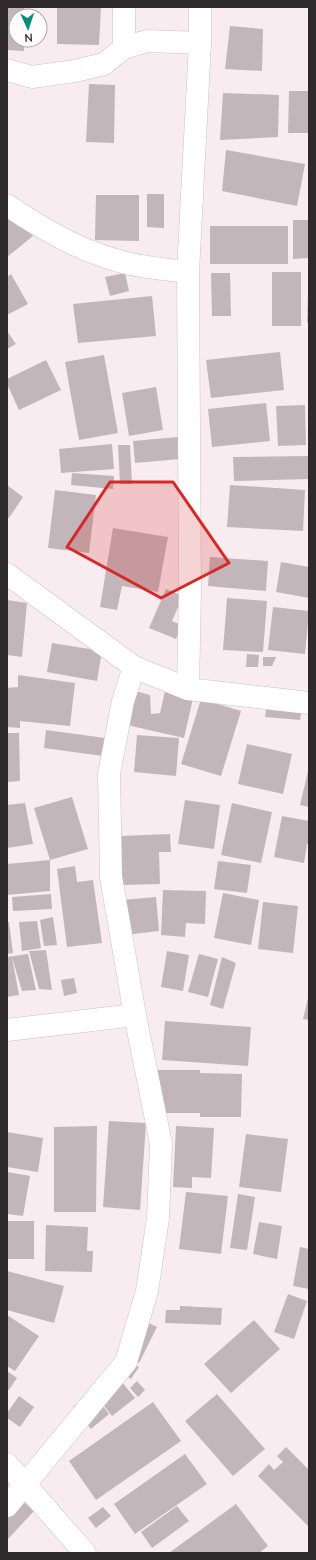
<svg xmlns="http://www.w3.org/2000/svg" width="316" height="1560" viewBox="0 0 316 1560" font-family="'Nunito Sans',sans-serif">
<rect width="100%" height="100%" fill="#f8ecf0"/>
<path fill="#c2b6ba" d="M7 7H24V16H16V40H24V51L7 50Z
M57 7H101L99 45 57 44Z
M230 26 263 29 262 71 225 69Z
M89 84 115 85 114 143 86 142Z
M289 91H309V133H288Z
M223 93 279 95 278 137 220 140Z
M226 150 305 164 297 206 222 191Z
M147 194H164V228L147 227Z
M96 195H139V241L95 240Z
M7 212 33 236 7 257Z
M293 220H309V258L293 259Z
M210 226H288V264H210Z
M272 272H301V326H272Z
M125 273 129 291 110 296 105 277Z
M211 273H230L231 316H212Z
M11 274 28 304 7 315V277Z
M308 295H309V322H307Z
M152 296 156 336 78 343 73 304Z
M7 331 16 344 7 349Z
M280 352 284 390 211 398 206 360Z
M104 355 118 433 79 440 65 362Z
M46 360 61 390 19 410 7 384V379Z
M156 387 163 430 129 436 122 393Z
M266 403 270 441 212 447 208 409Z
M305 405 306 445 278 446 276 406Z
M178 437 180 459 135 463 133 441Z
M112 444 114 469 61 473 59 449Z
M118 445H130L132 484H120Z
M309 456V479L234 481 233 457Z
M72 473 114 476 113 489 71 485Z
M7 485 23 497 9 518 7 517Z
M230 485 305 490 303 531 227 527Z
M55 490 96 495 89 553 48 548Z
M113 528 168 537 158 592 122 586 117 610 100 607Z
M210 557 268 561 266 591 208 586Z
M281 562 309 567V598L276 592Z
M166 589 183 596 172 621 182 625 176 639 149 628Z
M227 598 267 601 263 652 223 650Z
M7 600 27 603 22 657 7 655Z
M273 607 309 611 305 654 268 650Z
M52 643 102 651 97 681 47 672Z
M247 654 259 655 258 667H246Z
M263 657H276L272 666H263Z
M18 675 75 683 70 726 20 721V728L7 727V688L18 687Z
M166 687 194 694 184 738 127 725 135 691 150 695 151 714 160 713Z
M201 699 241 711 221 776 181 764Z
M267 704 302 707 300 720 265 717Z
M46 730 105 738 103 756 44 748Z
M7 733H19L20 781 7 782Z
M137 735 179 738 176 776 134 772Z
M247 744 292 754 283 794 238 784Z
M308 771H309V807L300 805Z
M72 797 88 849 50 860 34 808Z
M185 800 220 805 214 849 178 844Z
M25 803 33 844 7 848V805Z
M232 803 272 812 261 863 221 855Z
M282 816 309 821V844H307L304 863 274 857Z
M170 834 171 852H159L160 884 122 885 120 836Z
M50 860V891L7 895V864Z
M218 861 251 865 247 893 214 889Z
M75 866 77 882 93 880 102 943 67 947 57 869Z
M163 890 206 891 205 924 186 923 185 937 161 935Z
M223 893 259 900 251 945 214 938Z
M51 894 52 909 13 911 12 897Z
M156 897 159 931 125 935 122 900Z
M263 902 298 906 293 953 258 949Z
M53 917 57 945 44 946 40 920Z
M37 921 41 948 22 951 19 922Z
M7 922H9L13 953 7 954Z
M46 950 52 990 39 989 29 951Z
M167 951 189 955 183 991 161 987Z
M28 954 36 990 22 991 12 957 19 995 7 997V957Z
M199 954 218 959 208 997 188 992Z
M222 957 236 963 223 1009 210 1005Z
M74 978 77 993 64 996 61 980Z
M308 998H309V1020L303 1019Z
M165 1021 251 1027 248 1066 162 1060Z
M157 1070H200V1073L242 1074 241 1117H200V1113H157Z
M109 1121 146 1123 140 1210 103 1207Z
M97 1126 96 1212H54V1127Z
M176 1126 214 1128 211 1178 192 1177V1188L173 1187Z
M7 1132 43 1138 38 1172 7 1167Z
M246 1134 288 1139 281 1192 239 1187Z
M7 1172 30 1176 23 1216 7 1214Z
M186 1192 228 1196 221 1254 179 1249Z
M238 1194 255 1197 247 1250 230 1248Z
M7 1221H34V1259H7Z
M259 1222 282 1226 277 1259 253 1254Z
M46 1225 88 1227 87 1251H93L92 1272 45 1271Z
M300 1247 309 1249V1289L293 1286Z
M7 1271 64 1286 54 1323 7 1310Z
M288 1294 307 1301 294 1339 274 1332Z
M180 1306 222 1308 221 1325 165 1323 166 1310H180Z
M7 1315 39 1336 15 1371 7 1366Z
M254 1320 280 1349 231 1393 204 1364Z
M145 1321 157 1327 139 1363 127 1358Z
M122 1357 139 1367 131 1379 115 1369Z
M7 1371 17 1378 9 1390 7 1389Z
M116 1375 135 1398 112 1416 94 1393Z
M137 1381 145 1390 138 1397 130 1388Z
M92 1392 109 1414 91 1429 73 1407Z
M217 1394 265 1449 233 1476 185 1421Z
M19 1396 34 1407 20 1427 7 1418V1413Z
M153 1402 181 1441 96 1500 69 1461Z
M286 1447 309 1470V1527L258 1476 269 1464 274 1470 283 1462 277 1456Z
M185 1454 207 1484 135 1534 114 1504Z
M15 1494 34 1511 7 1540V1503Z
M236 1504 268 1546 259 1553H169Z
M177 1506 189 1521 152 1548 141 1532Z
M103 1507 111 1516 96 1528 88 1518Z"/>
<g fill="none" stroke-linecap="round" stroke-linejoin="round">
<g stroke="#cdc1c5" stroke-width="23">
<path id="minor" d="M124 7V48
M7 70 32 77 75 71 104 64 124 48 147 41 200 43
M7 205C39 227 81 251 119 261 141 268 166 269 188 272
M188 689 190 589 188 272 200 43V7
M7 1030 135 1015
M7 1506 126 1362 147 1291 158 1218 161 1144 135 1015 111 877 109 774 123 701 134 667"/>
</g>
<g stroke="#cdc1c5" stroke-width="23">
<path id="tertiary" d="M7 574 134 667 188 689 309 703
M7 1464 85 1553"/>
</g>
<use href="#minor" stroke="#fff" stroke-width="22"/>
<use href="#tertiary" stroke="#fff" stroke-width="22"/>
</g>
<path fill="#d62828" fill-opacity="0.2" stroke="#d62828" stroke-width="3" stroke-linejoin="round" d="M110 482H173L229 563 161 598 67 547Z"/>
<rect width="316" height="1560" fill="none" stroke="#2f2b2c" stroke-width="16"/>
<g transform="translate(28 28) rotate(177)"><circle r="19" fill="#fffcfd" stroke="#aca8a9"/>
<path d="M0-3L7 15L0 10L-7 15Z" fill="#068e77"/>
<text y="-6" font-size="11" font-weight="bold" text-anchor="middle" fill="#2f2b2c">N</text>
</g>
</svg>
